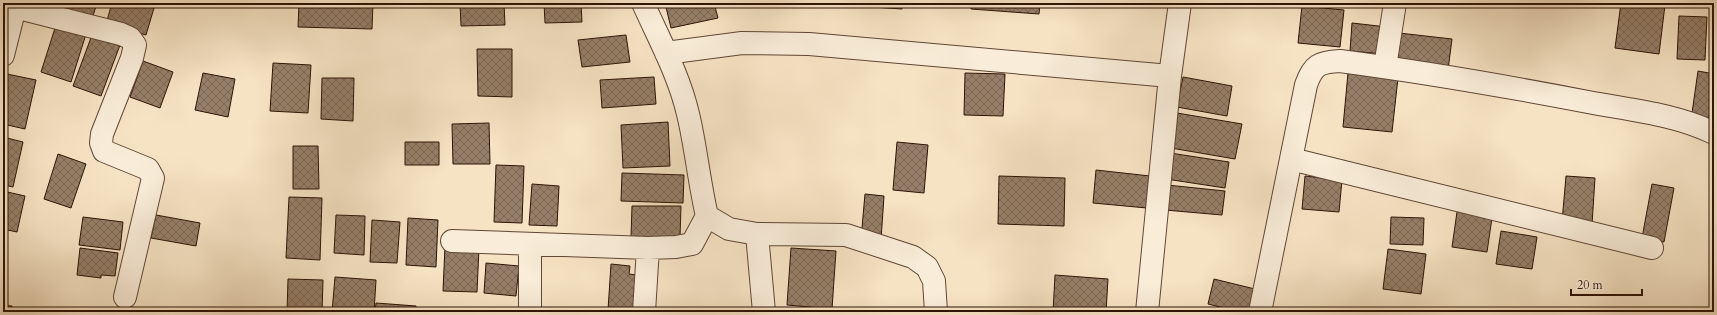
<svg xmlns="http://www.w3.org/2000/svg" width="1717" height="315" viewBox="0 0 1717 315" font-family="Cardo,serif">
<defs>
<pattern id="building-cross-hatch" width="8" height="8" patternUnits="userSpaceOnUse"><rect width="8" height="8" fill="#967f68"/><path d="M0 0l8 8M0 8l8-8" fill="none" stroke="#7b6754"/></pattern>
</defs>
<rect width="100%" height="100%" fill="#f6e3c4"/>
<filter id="stains"><feTurbulence type="fractalNoise" baseFrequency=".005" numOctaves="4"/><feColorMatrix values="0 0 0 0 .2 0 0 0 0 .09 0 0 0 0 .02 0 0 0 .5 -.17"/></filter>
<radialGradient id="worn" r=".72"><stop offset=".6" stop-color="#630" stop-opacity="0"/><stop offset="1" stop-color="#630" stop-opacity=".3"/></radialGradient>
<path fill="url(#building-cross-hatch)" stroke="#2e1305" d="M26 3H62L60 12Z
M70 3H97L92 19 67 12Z
M112 3H135L154 8 146 35 106 24Z
M299 3H373L372 29 298 27Z
M460 3H504L505 25 461 26Z
M544 3H581L582 22 545 23Z
M665 3H714L718 18 671 28Z
M858 3H902V9L858 6Z
M971 3H1040L1039 14 971 9Z
M1621 3H1648L1665 5 1659 54 1615 48Z
M1302 6 1344 10 1340 47 1298 43Z
M1679 16 1707 17 1705 60 1677 59Z
M1352 23 1387 27 1384 54 1350 51Z
M56 25 86 34 71 82 41 72Z
M1399 33 1452 39 1448 70 1395 63Z
M92 35 120 45 101 96 73 86Z
M626 35 630 62 582 67 578 40Z
M477 49H512V97L478 96Z
M143 61 173 72 160 108 130 97Z
M273 63 311 65 308 113 270 111Z
M1698 71 1714 74V123L1691 120Z
M203 73 235 79 228 117 195 110Z
M965 73 1005 74 1003 116 964 115Z
M1348 73 1398 78 1392 132 1343 127Z
M7 74 36 80 25 129 3 124V90Z
M654 77 656 104 602 108 600 80Z
M1183 77 1232 86 1227 116 1177 107Z
M322 78H354L353 121 321 119Z
M1177 113 1242 124 1235 159 1171 148Z
M668 122 670 166 623 168 621 125Z
M489 123 490 164H453L452 124Z
M3 137 23 142 13 187 3 185Z
M405 142H439V165H405Z
M897 142 928 145 924 193 893 190Z
M293 146H318L319 189H293Z
M1170 153 1229 162 1225 188 1166 179Z
M58 154 86 164 71 208 44 199Z
M496 165 524 166 522 223 494 222Z
M1096 170 1150 176 1147 208 1093 203Z
M622 173 684 175 683 203 621 201Z
M999 176 1065 178 1064 226 998 224Z
M1305 176 1342 180 1339 212 1302 209Z
M1566 176 1595 178 1592 225 1562 222Z
M532 184 559 186 557 226 529 225Z
M1652 184 1674 188 1664 242 1642 238Z
M1167 185 1225 191 1222 215 1165 210Z
M3 191 25 196 17 232 3 229Z
M865 194 884 196 881 240 861 239Z
M289 197 322 198 320 260 286 258Z
M1458 205 1493 211 1487 252 1452 247Z
M632 206H681L680 237H631Z
M156 215 200 223 196 246 151 238Z
M336 215 365 216 364 255 334 253Z
M83 217 123 222 120 250 79 245Z
M1391 217 1424 218 1423 245 1390 244Z
M408 218 438 220 436 267 406 265Z
M372 220 400 222 397 263 370 262Z
M1501 231 1537 237 1532 269 1496 264Z
M445 246 479 248 477 292 443 291Z
M80 248 118 253 115 276 101 275V278L77 275Z
M791 248 836 251 832 309 787 305Z
M1388 249 1426 254 1421 294 1383 289Z
M486 263 519 266 516 296 484 293Z
M611 264 630 266 629 274 637 275 639 312H615V311L608 310Z
M1055 275 1108 279 1106 312H1053Z
M335 277 376 280 374 312H332Z
M288 279 323 280 322 312H287Z
M1214 279 1259 290 1253 312H1240L1208 304Z
M376 303 416 306V312H375Z
M3 305 12 306V312H3Z"/>
<g fill="none" stroke-linecap="round" stroke-linejoin="round">
<g stroke="#604735" stroke-width="24">
<path id="minor" d="M643 3C659 39 679 75 688 114 696 147 699 182 707 216L729 229 757 234 846 235 913 257 927 267 934 281 936 312
M15 7 121 34 130 38 135 45 132 58 102 134 101 143 104 151 148 169 153 178 125 297
M666 53 742 43 809 44 1170 76
M3 55 16 3
M1385 67 1395 3
M1291 159 1652 248
M757 234 764 312
M452 241 648 248 676 247 692 244 707 216
M530 244V312
M644 312 648 248
M1147 312 1170 76 1180 3
M1260 312 1306 85C1313 65 1319 62 1340 61 1423 72 1505 86 1588 102 1630 110 1675 114 1714 133"/>
</g>
<use href="#minor" stroke="#f9edd9" stroke-width="22"/>
</g>
<rect width="1717" height="315" fill="none" stroke="#f6e3c4" stroke-width="16"/>
<rect x="4" y="4" width="1709" height="307" fill="none" stroke="#2e1305" stroke-width="2"/>
<rect x="8" y="8" width="1701" height="299" fill="none" stroke="#2e1305"/>
<path d="M1571 289v6h71v-6" fill="none" stroke="#2e1305" stroke-width="2"/>
<text x="1577" y="289" font-size="12" fill="#2e1305" stroke="#f9edd9" stroke-width="3" paint-order="stroke">20 m</text>
<rect width="100%" height="100%" filter="url(#stains)"/>
<rect width="100%" height="100%" fill="url(#worn)"/>
</svg>
